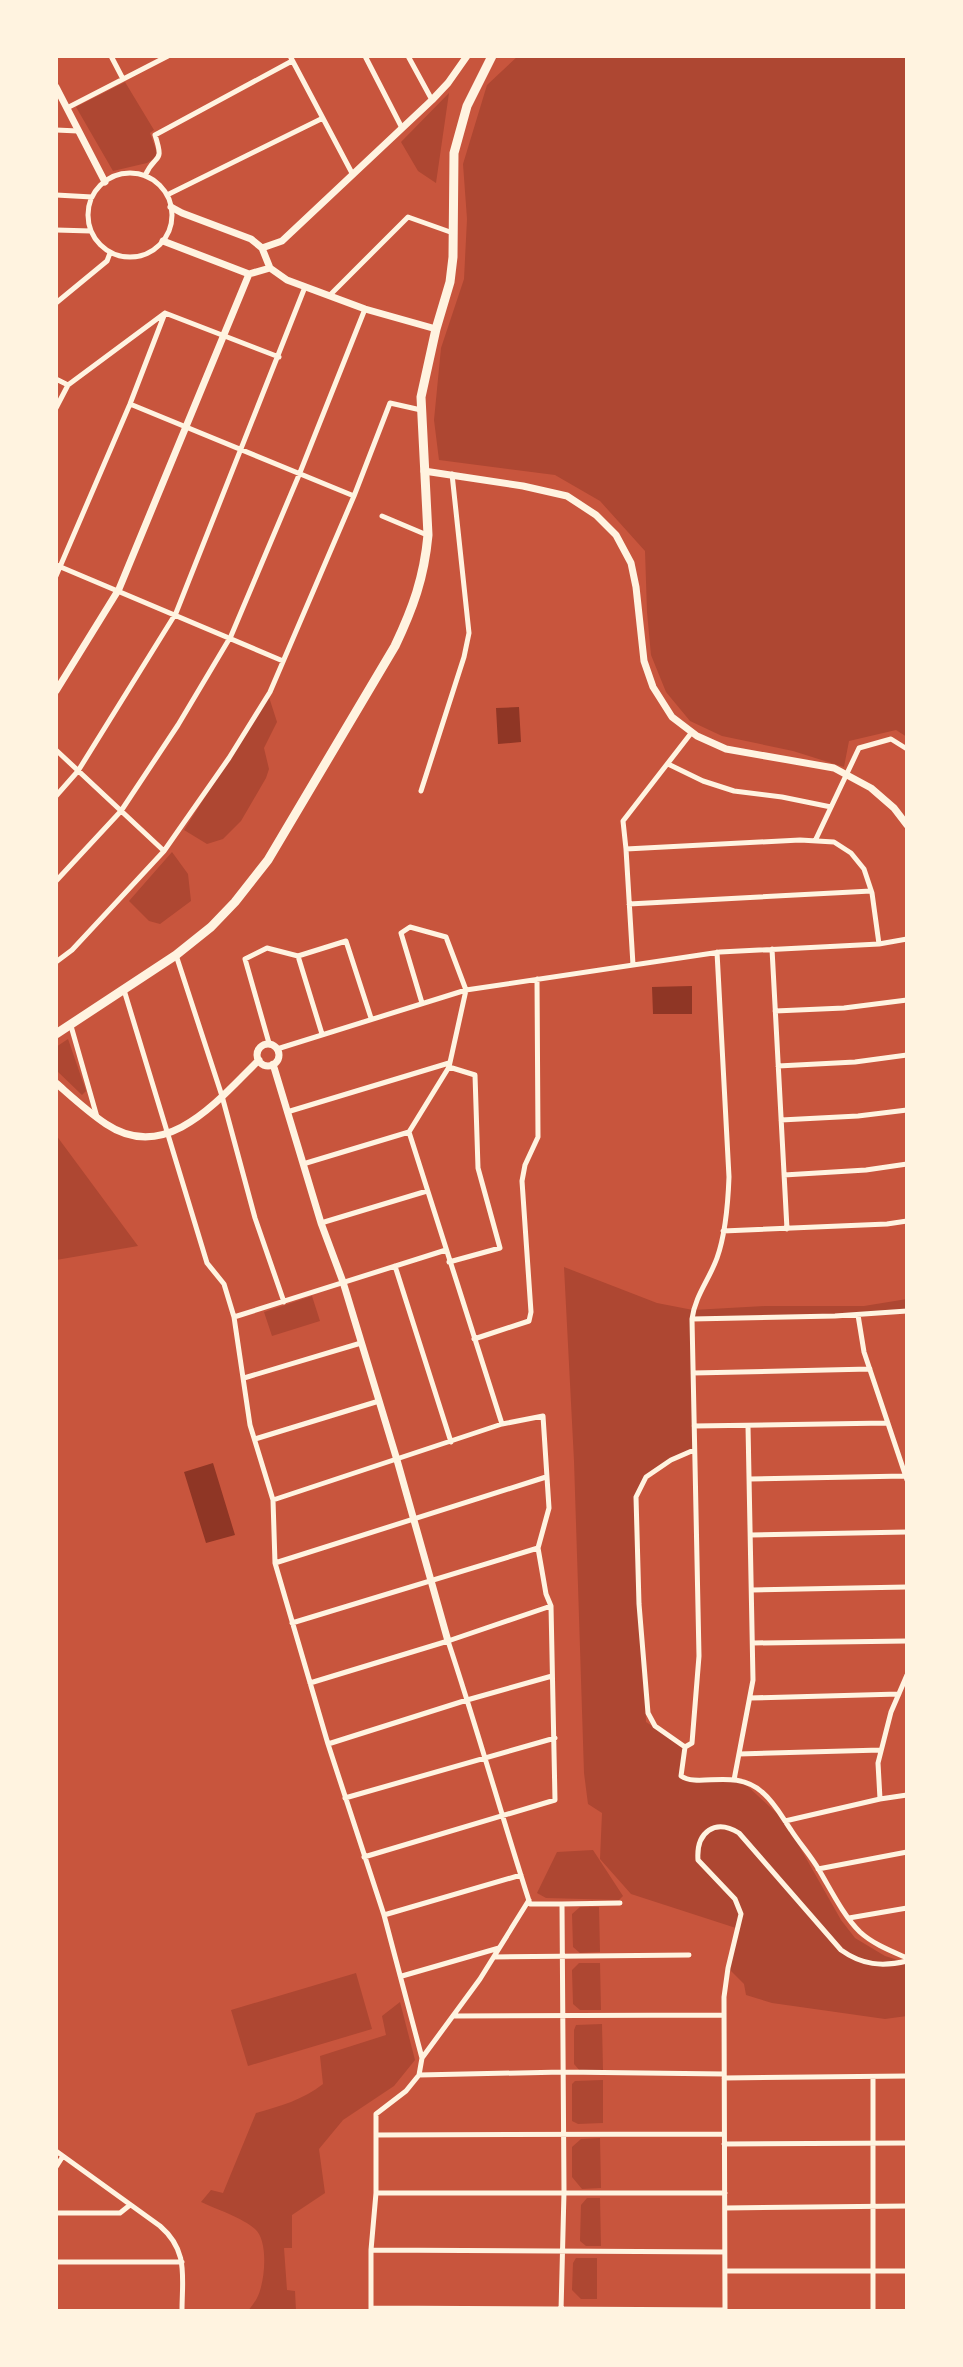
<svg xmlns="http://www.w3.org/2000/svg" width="963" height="2367" viewBox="0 0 963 2367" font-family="Mulish,sans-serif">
<rect width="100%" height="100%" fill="#c8553d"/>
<path fill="#ae4732" d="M518 56H907V737L896 730 849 741 844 767 793 751 722 736 690 721 666 692 651 655 647 612 645 551 600 501 555 475 439 460 434 420 441 348 464 279 467 219 463 164 487 85Z
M125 82 154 130 150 133 158 156 147 163 113 171 76 107Z
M449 93 436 183 418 171 401 142Z
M269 697 277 722 264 748 269 769 266 778 241 821 223 839 207 844 184 830Z
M172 852 188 874 191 901 160 924 149 921 129 901Z
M68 1039 86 1091 82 1095 56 1070V1047Z
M56 1135 138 1246 56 1260Z
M564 1267 657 1303 693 1310 765 1306H864L907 1299V1311L693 1319 694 1450 646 1477 636 1497 646 1722 685 1747 681 1776 742 1781 785 1821 841 1920 855 1938 885 1956 907 1963V2016L885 2019 772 2003 746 1995 744 1984 728 1968 739 1929 631 1894 600 1859 602 1813 588 1804 584 1773 574 1461Z
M312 1296 320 1321 272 1336 264 1312Z
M593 1850 623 1896 619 1900 546 1898 537 1893 557 1852Z
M580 1907H599L600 1952 580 1953 573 1947 572 1914Z
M579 1963H600L601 2010H580L573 2004 572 1970Z
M356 1973 372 2029 248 2066 231 2010Z
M400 2002 415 2060 394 2086 343 2120 319 2149 325 2193 292 2215V2248H284L287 2290 295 2291 296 2311H248C251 2307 255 2302 257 2298 265 2283 269 2241 255 2229 243 2218 216 2209 201 2202L211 2190 223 2193 256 2113C280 2106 303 2100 323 2084L320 2056 386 2035 382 2016Z
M602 2024 603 2070 580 2071 574 2064V2030L576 2025Z
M603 2080V2123L578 2124 572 2121V2084L575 2081Z
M600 2138 601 2188 582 2189 572 2177V2147L581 2139Z
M587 2198H600L601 2246H586L580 2241 581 2205Z
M576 2258H597V2299H581L572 2290 573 2263Z"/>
<path fill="#8f3625" d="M519 707 521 742 498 744 496 708Z
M692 986V1014H653L652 987Z
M213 1463 235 1535 206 1543 184 1472Z"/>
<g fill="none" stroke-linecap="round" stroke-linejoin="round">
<path stroke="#fff3e0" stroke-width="5" d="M111 56 123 79
M290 56 353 175
M365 56 402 128
M408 56 432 100
M67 108 168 56
M56 130 78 131
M88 215a42 42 0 1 1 84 0a42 42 0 1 1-84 0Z
M145 176C155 152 165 166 155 135L292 61
M56 195 92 197
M167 195 323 118
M56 230 91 231
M330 295 408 217 453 233
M56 303 107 261 110 253
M56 379 68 385
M130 404 354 496
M56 408 68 385 165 313 279 357
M382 516 427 535
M56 565 283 661
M56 576 130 404 165 313
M56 750 164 851
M668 764 703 781 734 791 782 797 831 807
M421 791 464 657 469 633 452 474
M56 796 78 771 176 613 305 287
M815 841 859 748 891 739 907 749
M626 849 623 821 692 732
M56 881 121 811 178 725 231 636 299 475 365 309
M629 904 871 891
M772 949 787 1229
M717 952 729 1177C728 1204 726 1233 717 1258 709 1280 695 1296 692 1319L699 1656 692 1743 685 1747 681 1776C699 1788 735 1768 762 1792 775 1803 782 1817 791 1830 800 1844 811 1856 819 1870 831 1890 843 1915 860 1932 873 1944 891 1951 907 1958
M176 955 222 1096 255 1218 284 1302
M56 962 72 950 164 851 229 758 270 692 354 496 390 403 421 410
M633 965 626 849 800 840 834 842 851 853 864 869 872 893 879 944
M124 990 207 1263 224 1284 234 1317 250 1425 273 1500 275 1563 328 1744 384 1915 422 2058
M422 1003 401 933 410 927 446 937 466 990 449 1067 409 1132 502 1424
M775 1011 844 1008 907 1000
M71 1026 97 1117
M322 1034 298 956 346 941 371 1018
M269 1043 245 959 267 948 298 956
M277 1049 466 990 720 952 879 944 907 939
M778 1066 855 1062 907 1055
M449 1067 475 1075 478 1168 500 1248 449 1262
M287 1112 449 1063
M781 1120 858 1116 907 1110
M303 1164 409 1132
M784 1175 866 1170 907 1164
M321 1223 427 1191
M723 1231 887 1224 907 1221
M395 1266 451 1442
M858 1315 864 1352 907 1480
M234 1317 446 1250
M692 1319 835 1316 907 1311
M474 1339 529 1321 531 1312 522 1181 525 1165 538 1137 537 979
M693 1373 870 1369
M244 1378 361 1343
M694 1426 887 1423
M255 1439 379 1401
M750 1479 905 1476
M273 1500 502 1424 543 1416 549 1508 538 1548 546 1594 551 1606 555 1800 364 1857
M751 1535 907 1532
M275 1563 546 1477
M752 1590 907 1587
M292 1623 538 1548
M448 1641C477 1728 502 1817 530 1904H562L564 2192 561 2311
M753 1643 907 1641
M310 1683 448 1641 551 1606
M750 1698 899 1694
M328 1744 467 1700 552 1676
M685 1747 655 1726 648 1713 639 1604 636 1497 646 1477 671 1460 694 1450
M739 1754 881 1750
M734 1780 753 1680 748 1426
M345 1798 555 1738
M880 1799 878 1763 891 1712 907 1675
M785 1821 880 1799 907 1795
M818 1869 907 1852
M562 1904 620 1903
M384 1915 521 1875
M849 1918 907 1908
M494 1957 689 1955
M402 1976 499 1948
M453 2016 724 2015
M419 2075 563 2072 724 2074
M724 2078 907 2076
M873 2078V2311
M376 2135 724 2134
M724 2144 907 2143
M56 2151 160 2226C189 2251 182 2277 182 2311
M56 2167 63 2156
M376 2193H725
M725 2208 907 2206
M56 2213H120L130 2205
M371 2250 725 2252
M56 2262H182
M725 2271H907
M371 2308 725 2310
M371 2311V2250L376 2193V2114L406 2091 419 2075 422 2058 480 1979 529 1900
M725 2311 724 1997 728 1968 741 1914 735 1899 698 1860C696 1832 715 1818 739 1833L841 1950C862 1965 882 1967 907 1961"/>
<path stroke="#fff3e0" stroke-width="7" d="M56 87 105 182
M171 207 182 213 251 239 262 248 270 268 287 280 365 309 436 329
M163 241 249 274 270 268
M262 248 282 241 432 100 448 83 467 56
M424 471 523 486 567 496 596 515 616 535 631 563 636 587 644 661 653 687 672 717 697 736 726 749 834 768 871 788 894 808 907 825
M56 691 119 589 249 274
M257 1055a11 11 0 1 1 22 0a11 11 0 1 1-22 0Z
M273 1064 321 1223 343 1282 397 1460 448 1641
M56 1083C72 1097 88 1112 106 1124 167 1165 219 1099 259 1060"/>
<path stroke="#fff3e0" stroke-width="9" d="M56 1034 176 955 211 927 235 902 268 860 395 646C413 608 424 578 428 535L421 397 436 329 450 282 453 257 454 153 467 106 492 56"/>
</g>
<rect width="963" height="2367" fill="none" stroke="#fff3e0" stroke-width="116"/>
</svg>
